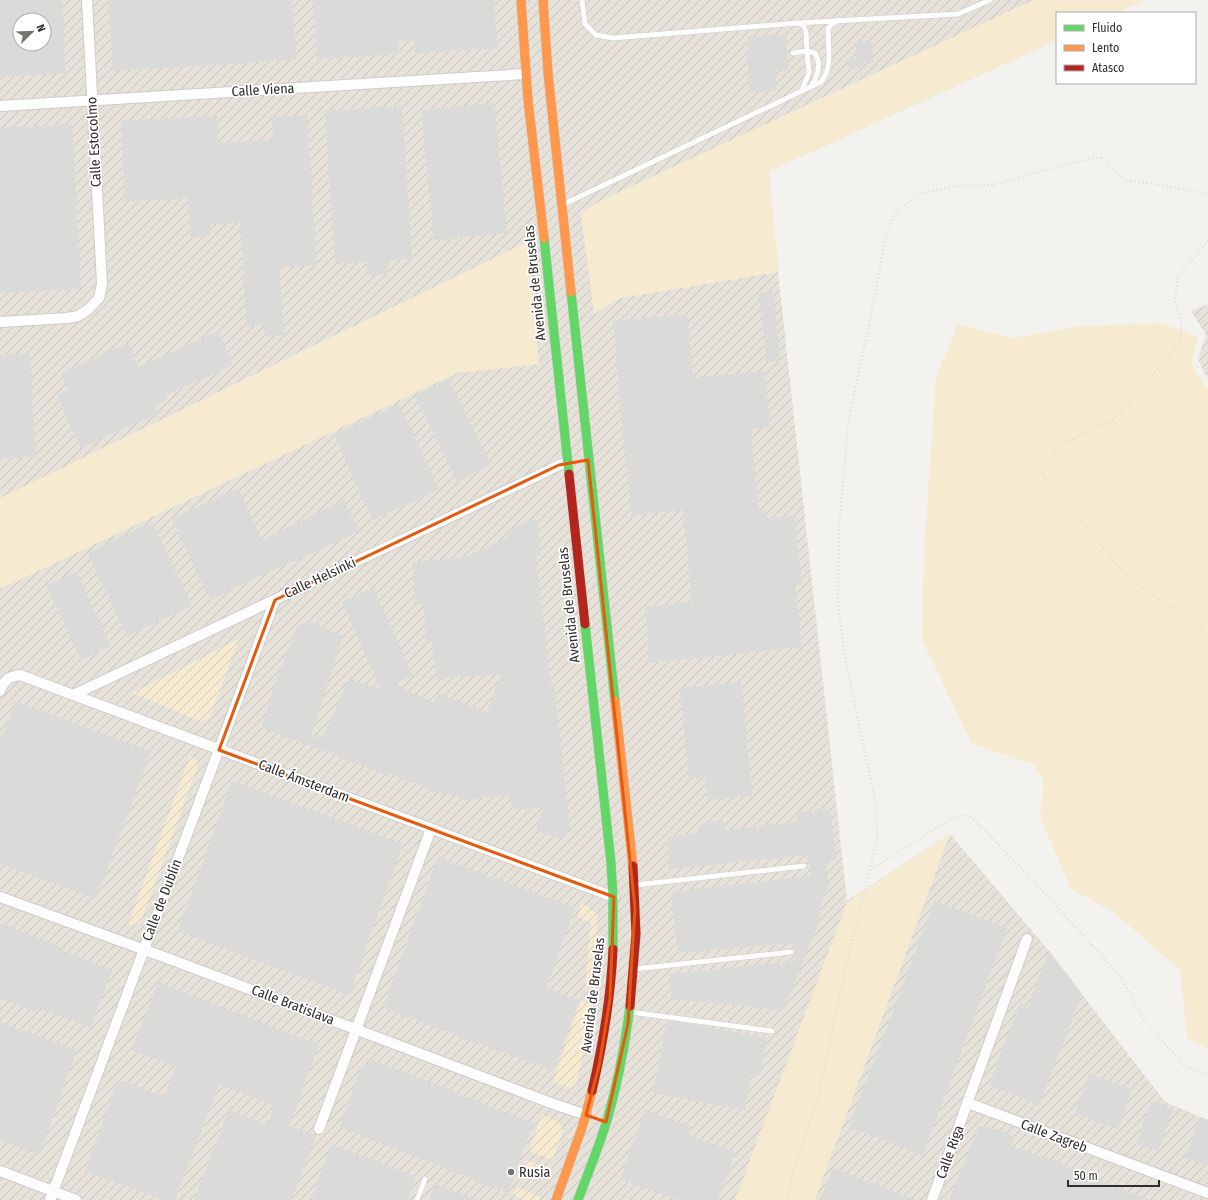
<svg xmlns="http://www.w3.org/2000/svg" width="1208" height="1200" viewBox="0 0 1208 1200" font-family="'Fira Sans Condensed',sans-serif">
<defs>
<pattern id="industrial-furrows" width="10" height="10" patternUnits="userSpaceOnUse"><rect width="10" height="10" fill="#e6e2da"/><path d="M-1 1l2-2M0 10L10 0M9 11l2-2" fill="none" stroke="#c6c2bb"/></pattern>
<pattern id="garden-furrows" width="10" height="10" patternUnits="userSpaceOnUse"><rect width="10" height="10" fill="#f6ead1"/><path d="M-1 1l2-2M0 10L10 0M9 11l2-2" fill="none" stroke="#d3c9b4"/></pattern>
</defs>
<rect width="100%" height="100%" fill="#f4f2ef"/>
<path fill="url(#industrial-furrows)" fill-rule="evenodd" d="M0 0H1144L1116 13H1057V40L769 171 778 272 847 901 950 834 1049 951 1165 1102 1208 1120V1200H0ZM20 20H44V44H20Z
M1208 304V378L1203 371 1198 358 1206 335 1191 311Z"/>
<path fill="#f6ead1" d="M1033 0H1144L1116 13H1057V40L769 171 778 272 621 298 594 314 581 213 600 201Z
M527 242 539 364 457 373 0 589V498Z
M1162 323 1198 337 1191 363 1205 386 1208 388V1048L1187 1038 1180 970 1115 913 1071 889 1040 818 1044 781 1033 764 972 744 922 640 924 549 936 377 958 324 1013 338 1080 326Z
M950 834 815 1200H735L847 902Z"/>
<path fill="url(#garden-furrows)" d="M239 639 210 717 202 722 132 693Z
M190 756 195 759 198 765 140 924 128 925Z
M582 902 597 915 595 990 585 985 591 922 578 917Z
M581 1000 593 1006 576 1085 571 1088 553 1082Z
M542 1114 559 1122 563 1131 553 1160 529 1151Z
M527 1160 550 1170 546 1178 523 1168Z
M517 1187 540 1197 539 1200H524L513 1195Z"/>
<path fill="#dadad9" fill-rule="evenodd" d="M0 0H62L66 73 0 77ZM20 20H44V44H20Z
M108 0H292L296 60 113 71Z
M313 0H494L497 48 415 53 414 41 398 42 399 54 317 59Z
M786 35 788 70H775L776 91 749 92 747 36Z
M856 42H873V62H863V68L849 69V59H856Z
M494 103 507 233 434 240 421 110Z
M402 106 412 259 387 260 388 274 367 275 366 262 335 263 325 111Z
M307 115 317 265 279 267 284 335 265 336 264 325 247 326 240 222 210 224 211 236 190 237 188 198 125 201 121 121 217 116 218 143 273 140 272 117Z
M72 124 81 289 0 293V128Z
M773 291 780 361 767 362 759 293Z
M687 314 693 378 764 371 770 427 751 429 759 512 767 511V518L795 516 801 583 795 584 802 647 649 663 645 607 692 602 683 510 632 515 618 386H619L613 321Z
M218 331 233 365 165 395 167 400 154 406 157 414 80 448 57 396 68 390 61 373 128 343 138 367Z
M30 353 36 457 0 459V355Z
M449 379 491 465 457 482 415 396Z
M399 404 439 489 373 520 334 435Z
M238 488 262 540 344 500 359 531 292 563V561L210 600 172 519Z
M531 520 538 521 541 555H535L551 684H554L570 830 561 839 536 830 544 807 512 810 509 795 467 800 446 792 445 795 389 773 388 775 262 728 278 672H280L297 626 308 621 343 636 311 735 322 739 349 679 381 690 342 602 373 588 413 675 394 684 434 703 437 693 487 712 501 674 436 679 432 642H426L424 604H415L413 563 468 556 508 537 506 531Z
M152 522 192 606 127 636 88 553Z
M76 572 111 646 81 660 46 585Z
M741 682 752 796 707 800 705 777 689 779 680 688Z
M16 701 151 752 96 899 0 863V743Z
M232 781 403 844 349 995 178 931Z
M830 809 836 860 826 861 828 887 819 910 820 918 784 1010 672 999 669 974 796 961 794 943 678 953 671 892 811 876 808 855 669 869 667 837 700 832V823L723 820 725 830 797 822V812Z
M438 857 575 908 546 988 579 1000 553 1071 383 1008Z
M935 901 1007 928 923 1155 849 1127Z
M0 923 61 947 60 950 112 970 91 1027 38 1008 36 1012 0 998Z
M1049 951 1082 994 1039 1105 989 1085 1020 1003 1028 1007Z
M158 982 319 1045 289 1126 316 1136 291 1200H194L229 1110 268 1125 275 1106 219 1084 175 1200H164L119 1183V1184L85 1172 118 1080 165 1096 176 1067 132 1050Z
M667 1021 696 1025 767 1038 760 1076 751 1074 745 1110 653 1093Z
M0 1022 77 1050 39 1155 0 1140Z
M373 1060 533 1123 508 1193 340 1127 361 1067Z
M1089 1074 1132 1089 1118 1129 1075 1114Z
M1151 1101 1173 1109 1158 1151 1136 1144Z
M645 1110 692 1127 689 1135 735 1152 718 1200H678L620 1179Z
M1200 1117 1208 1120V1166L1185 1158Z
M979 1126H988L1014 1137 1011 1146 1090 1174 1089 1177 1148 1199V1200H949Z
M331 1145 416 1176 408 1200H311Z
M833 1168 914 1199V1200H821Z
M435 1184 476 1199 475 1200H429Z"/>
<g fill="none" stroke-linecap="round" stroke-linejoin="round">
<g stroke="#ceccc9" stroke-width="6">
<path id="lane" d="M582 0 585 24 596 35 613 38 798 23 958 14 990 0
M798 23 803 25 806 31 807 51 809 73 802 90
M793 53 807 51 815 53C821 63 818 75 812 85
M562 205 821 82C833 68 828 46 828 29L832 24 837 21
M636 885 804 866
M634 969 791 952
M630 1012 772 1031
M417 1200 425 1179"/>
</g>
<g stroke="#ceccc9" stroke-width="12">
<path id="street" d="M0 106 526 74
M0 322 67 318 78 316 89 309 99 298 102 284 87 0
M0 691C5 679 8 677 20 675L614 897
M73 695 537 476 559 465 568 463
M0 897 175 961 551 1103 586 1115
M968 1103 1208 1193
M319 1129 431 829
M0 1171 76 1200
M50 1200 275 600
M932 1200 1027 939"/>
</g>
<g stroke="#ceccc9" stroke-width="10">
<path id="fast" d="M544 238 569 474
M571 292 615 701
M585 624 611 863 613 897V949
M578 1200C588 1173 599 1147 607 1120 618 1083 625 1045 630 1006"/>
</g>
<g stroke="#ceccc9" stroke-width="10">
<path id="slow" d="M521 0 528 100 544 238
M543 0 548 73 571 292
M615 701 633 866
M556 1200 582 1128 592 1091"/>
</g>
<g stroke="#ceccc9" stroke-width="10">
<path id="jam" d="M569 474 585 624
M630 1006 636 934 633 866
M592 1091C603 1044 611 997 613 949"/>
</g>
<path stroke="#dad9d9" stroke-width="2" stroke-dasharray="1 3" stroke-linecap="butt" d="M1208 241 1178 276 1175 303 1182 324 1179 344 1114 419 1058 446 1047 463 1043 474 1116 564 1146 591 1189 618 1208 636
M0 737 17 690 21 688
M870 870 949 820 961 815 971 817 1012 858 1121 977 1143 1019 1184 1065 1208 1077
M788 1200 794 1167 819 1093 839 997 877 839 876 806 844 651 838 602 839 529 848 425 871 314 886 236 896 212 921 193 956 186 992 185 1092 158H1102L1124 180 1161 185 1208 194"/>
<use href="#lane" stroke="#fdfdfd" stroke-width="5"/>
<use href="#street" stroke="#fdfdfd" stroke-width="10"/>
<use href="#fast" stroke="#63d668" stroke-width="9"/>
<use href="#slow" stroke="#ff974d" stroke-width="9"/>
<use href="#jam" stroke="#b3261e" stroke-width="9"/>
</g>
<path fill="none" stroke="#e8590c" stroke-width="3" stroke-linejoin="round" d="M588 460 635 908 628 1024 606 1122 586 1115 599 1066 610 999 614 897 219 750 275 600 559 465Z"/>
<circle fill="#747370" stroke="#fff" stroke-width="1.5" cx="511" cy="1172" r="4"/>
<g text-anchor="middle" dominant-baseline="central" stroke-width="3.5" stroke-linejoin="round" paint-order="stroke">
<g font-size="14" fill="#2f2e2c" stroke="#fff">
<text transform="translate(263 90) rotate(-3)">Calle Viena</text>
<text transform="translate(94 142) rotate(-93)">Calle Estocolmo</text>
<text transform="translate(535 283) rotate(-96)">Avenida de Bruselas</text>
<text transform="translate(320 578) rotate(-25)">Calle Helsinki</text>
<text transform="translate(569 605) rotate(-96)">Avenida de Bruselas</text>
<text transform="translate(304 781) rotate(21)">Calle Ámsterdam</text>
<text transform="translate(162 900) rotate(-69)">Calle de Dublín</text>
<text transform="translate(593 995) rotate(-83)">Avenida de Bruselas</text>
<text transform="translate(293 1005) rotate(21)">Calle Bratislava</text>
<text transform="translate(1054 1136) rotate(21)">Calle Zagreb</text>
<text transform="translate(950 1152) rotate(-70)">Calle Riga</text>
</g>
<g font-size="14" fill="#2f2e2c" stroke="#fff" text-anchor="start">
<text x="519" y="1172">Rusia</text>
</g>
</g>
<rect x="1056" y="12" width="140" height="72" fill="#ffffff" stroke="#acabab"/>
<rect x="1064" y="25" width="20" height="6" fill="#63d668" stroke="#acabab"/>
<text x="1092" y="32" font-size="12" fill="#2f2e2c">Fluido</text>
<rect x="1064" y="45" width="20" height="6" fill="#ff974d" stroke="#acabab"/>
<text x="1092" y="52" font-size="12" fill="#2f2e2c">Lento</text>
<rect x="1064" y="65" width="20" height="6" fill="#b3261e" stroke="#acabab"/>
<text x="1092" y="72" font-size="12" fill="#2f2e2c">Atasco</text>
<g transform="translate(32 32) rotate(67)"><circle r="19" fill="#ffffff" stroke="#acabab"/>
<path d="M0-3L7 15L0 10L-7 15Z" fill="#747370"/>
<text y="-6" font-size="11" font-weight="bold" text-anchor="middle" fill="#2f2e2c">N</text>
</g>
<path d="M1068 1180v6h91v-6" fill="none" stroke="#2f2e2c" stroke-width="2"/>
<text x="1074" y="1180" font-size="12" fill="#2f2e2c" stroke="#ffffff" stroke-width="3" paint-order="stroke">50 m</text>
</svg>
